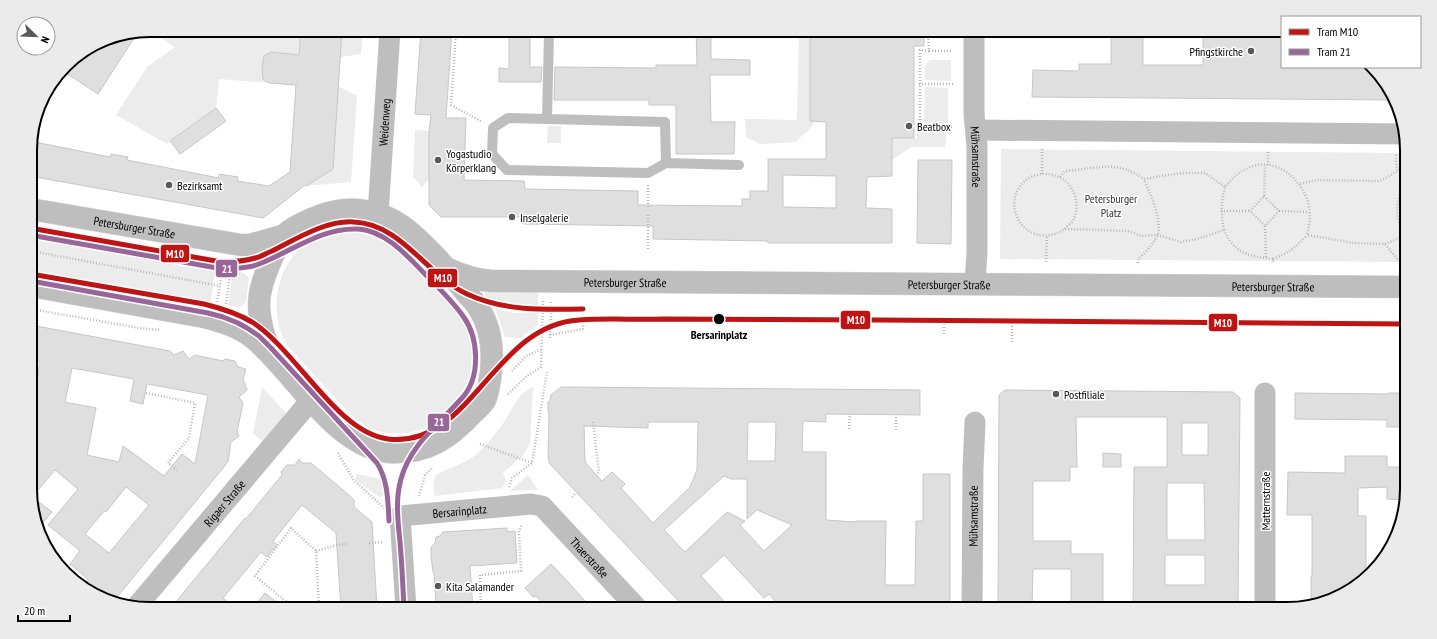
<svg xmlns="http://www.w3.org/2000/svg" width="1437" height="639" viewBox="0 0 1437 639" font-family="'PT Sans Narrow',sans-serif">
<rect width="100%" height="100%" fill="#fff"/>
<path fill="#ececec" d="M148 30H301L299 55 271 52 264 56 262 68 263 79 269 83 219 79 216 108 167 144 116 115 147 67 175 47Z
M342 30H363L361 54 340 57Z
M799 30H810V121H815L811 128 795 142 760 144 746 137 745 119 797 120Z
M930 60H951V81L925 80V66Z
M338 86 357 96 351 182 306 186 333 169Z
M925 87 948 88V123H924Z
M548 126H561V143H547Z
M415 130 429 131 430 178 422 187 413 177Z
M917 130H947L945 147H911L892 160 851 159 836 138H917Z
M1001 149 1406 153V262L1000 259Z
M30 224 209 257 215 259 216 265 210 306 206 308 31 277Z
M355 228C390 232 403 251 425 274 441 290 461 306 469 327 483 359 471 398 443 418 420 435 386 440 361 423 347 413 336 398 324 386 315 376 306 366 297 356 293 351 288 347 285 342 266 303 280 251 322 234 333 229 344 229 355 228Z
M233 270 244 273 249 278 246 302 240 307 228 306Z
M485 290H538V306L515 304 485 298Z
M495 308 515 313H538V325L520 338 505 337Z
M262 387 286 413 264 442 253 434Z
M533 387 530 443 524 454 503 473 506 481 502 488 435 496C433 487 432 482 437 474 448 469 470 461 478 453 488 444 496 433 504 422 513 409 517 393 533 387Z
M357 474 385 480 390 494 379 497 355 479Z
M528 475 538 490 510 491Z"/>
<path fill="#dfdfdf" stroke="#c7c7c7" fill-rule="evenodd" d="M301 30H342L333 169 306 186 305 185 263 218 30 176V141L110 157 111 154 128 157 127 160 219 178V174L238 177 237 181 269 186 290 172 296 85 269 83 263 79 262 68 264 56 271 52 299 55Z
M421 30H452L446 118H466L464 180 524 181 525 189 638 191V205L742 206V199H750V191H768V159H826V122L810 121V30H924V46H914V138H892V176L867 177 866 208 892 209V243H768V241L653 239V226L524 224V217H441L429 205V131L431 115 415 114ZM783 175 836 176V208L783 207Z
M509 30H530V67H542L541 82H499V68L509 69Z
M696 30H711V59L750 60V75H710L711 122H735L734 154H676V105H649V100H554L555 67 656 68V65H697Z
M1111 30H1143V65H1203V30H1282V67H1369L1382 77 1392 100 1032 97 1033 70 1079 71V64H1111Z
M138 32 98 94 66 73 77 56 104 39Z
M216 108 226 121 180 154 170 141Z
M918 160H952L951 244 917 243Z
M31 325 170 351 174 355 183 351 189 359 195 355 223 361 225 359 235 361 238 367 246 369 243 379 247 390 239 397 243 403 237 432 239 436 231 442 228 462 113 602 104 600 84 584 88 579 70 564 80 551 48 525 78 489 55 470 32 497 52 512 40 526 31 505V414L40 362 31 360ZM72 368 134 379 130 401 143 404 147 384 208 395 195 464 182 454 164 476 123 446 119 462 87 455 96 408 65 402ZM126 487 149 505 109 553 85 534 104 511 106 512Z
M561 387 920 390V415L826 414V422L803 421 802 452H826V520L856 522V521H886L885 585H915L916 521H923V474H950V609H782L769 594 764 598 724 555 701 576 731 609H686L549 463V459L548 458 549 413 548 411V402L550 400 551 395ZM648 422H698L697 470 690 487 653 523 621 488 625 484 612 472 602 481 585 462 584 426 648 428ZM748 422H776L775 461H747ZM724 476 731 479H747V519L757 510 792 525 764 551 740 525 745 521 727 512 685 552 664 530Z
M1005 390 1233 392 1240 398 1238 609H1133L1134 467H1167V417H1076L1077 467H1070V481H1033V541H1071V554H1103V609H1071V569H1033L1032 609H998L999 395ZM1182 423H1208V455H1182ZM1167 483H1204L1205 540H1167ZM1165 555H1205V585H1165Z
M1295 393 1388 394V393H1407V427H1387V420L1295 419Z
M1103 453 1121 454V467H1103Z
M1345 456H1387V467H1407V489L1405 500 1387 499V487L1358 488V516H1366V578L1354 589 1311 603V576H1312V515H1287L1288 472 1345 473Z
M299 459 302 463H311L350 496 354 500V507L372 522 377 609H341L336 533 302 505 273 541 277 545 267 557 261 552 223 598 236 609H170L245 518 246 519 282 475 281 472 287 465H295Z
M507 528V532L515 531 517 563 470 566 473 609H440L439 604H436L434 574 433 572 431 556V547L435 543 436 537 440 536 443 532Z
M551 564 569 583 592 609H548L536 596 533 597 525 588Z
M265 593 285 609H252Z"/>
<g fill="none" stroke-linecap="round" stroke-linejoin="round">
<g stroke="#dbdbdb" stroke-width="23">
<g id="primary">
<path id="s6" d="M30 209 241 245H250L285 235"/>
<path id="s7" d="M448 269C463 276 475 280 492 281L1406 287"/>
<path d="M31 286 204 317C221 321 238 326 252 337 292 369 335 448 389 452 427 454 449 439 474 412 477 409 482 405 485 400 487 396 488 390 489 385 494 359 493 330 478 307 475 302 471 298 467 294 457 282 447 269 436 257 419 240 402 221 378 214 350 205 326 211 301 224 295 227 288 231 284 236 278 244 273 255 269 265 264 277 259 290 259 304 259 320 264 336 268 352"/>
</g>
</g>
<path stroke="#b9b9b9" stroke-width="2.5" stroke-dasharray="1 2" stroke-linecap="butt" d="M456 30 451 105 482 122
M928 30 929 51 920 50V127H953
M929 51H952
M919 84H953
M1042 149V174
M1268 165V151
M1060 177 1065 171C1096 169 1116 159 1144 179L1181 173H1205L1225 187C1232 179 1238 172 1248 168 1276 155 1304 180 1309 207 1311 216 1309 226 1307 235L1354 243 1385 244 1399 261 1400 264
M1300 184 1316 180 1380 181 1398 171
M1264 196 1279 211 1265 226 1250 211 1264 196 1265 165
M648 207V185
M1221 211H1250
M1279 211 1309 212
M648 215V251
M1265 226 1266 258
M1065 229C1067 226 1070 224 1072 222 1083 205 1073 179 1053 175 1045 173 1036 174 1029 178 995 200 1025 254 1065 229L1128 231 1141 236 1158 235 1181 242 1197 239 1224 230C1235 254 1248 256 1273 259V263
M1224 230C1221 214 1221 202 1225 187
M1385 244 1395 240 1405 235C1391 214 1399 197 1405 175L1398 171 1396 162V153
M31 251 220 286
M1273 259C1289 253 1296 247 1307 235
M1046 262 1047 236
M1138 263V260C1144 253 1153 245 1157 236 1164 223 1149 192 1144 179
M217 302 223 267
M226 304 232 263
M551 306V300
M31 309 139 328 157 330 160 329
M551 320V313
M944 334V324
M550 335 583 329V325
M550 338V330
M1012 342V325
M512 371 526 356 542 349
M146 393 195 403 189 438 168 463 177 470
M508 394 527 376 541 367 543 301
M593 422 599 472 597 474
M849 429 850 414
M896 430V415
M480 444 532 463
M338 453 353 479 384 508
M509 487 512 478 532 463 547 372
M419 496 425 475 433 467
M572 497 576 493
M369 543 384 542
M316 551 337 545 348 544
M295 609 255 576 291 528 316 551 319 609
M481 609 480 575 521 571 519 531 522 524"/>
<path stroke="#bebebe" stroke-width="10" d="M547 119 549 33
M666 163 665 122 508 118 493 128 492 154 507 170 648 173 666 163 739 165"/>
<g stroke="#bebebe" stroke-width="21">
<path id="s1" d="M974 30V113L977 147V252L975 283"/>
<path d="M976 130 1406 134"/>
<path id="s2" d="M378 214 390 30"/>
<path id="s3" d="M137 606 311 400"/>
<path id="s4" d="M406 609 400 516 531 504 542 506 638 609"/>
<path id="s5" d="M972 609 973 469 975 422"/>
<path d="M1265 609V393"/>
</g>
<use href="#primary" stroke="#bebebe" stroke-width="22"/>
<path stroke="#bebebe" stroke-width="1" d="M293 361C288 354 281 347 277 338 263 309 267 276 288 251 294 244 303 239 310 234"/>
<g stroke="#fff" stroke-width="8">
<path id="tram-1" d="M30 228 216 261C229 262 242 262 255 258 261 257 266 253 272 251 296 239 326 220 354 222 402 224 426 275 467 294 503 311 544 310 583 309
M31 274 204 304C220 308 237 313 252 322 297 351 337 433 388 439 471 449 493 325 579 320 607 318 636 320 664 319 736 319 807 320 879 320 1055 321 1231 323 1407 324"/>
</g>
<g stroke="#fff" stroke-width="8">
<path id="tram-2" d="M30 235 223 269C235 268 248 269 259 264 291 252 322 227 358 229 387 231 409 258 428 277 440 289 453 302 463 316 479 338 481 377 462 398 439 424 410 445 401 479 395 500 398 521 400 542 402 565 403 587 404 609
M31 281 208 313 223 317 238 323 247 328 259 336 271 348 377 463C388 480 388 502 389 521"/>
</g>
<use href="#tram-1" stroke="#be1414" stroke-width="5"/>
<use href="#tram-2" stroke="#969" stroke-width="5"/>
</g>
<g fill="#595959" stroke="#fff" stroke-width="1.5">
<circle cx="1251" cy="51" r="4"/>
<circle cx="909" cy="126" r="4"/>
<circle cx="438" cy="160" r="4"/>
<circle cx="169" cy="185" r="4"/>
<circle cx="512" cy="217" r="4"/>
<circle cx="1056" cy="394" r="4"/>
<circle cx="438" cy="586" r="4"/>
</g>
<circle fill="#000" stroke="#fff" stroke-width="1.5" cx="719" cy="319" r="6"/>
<g text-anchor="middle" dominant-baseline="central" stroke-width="3" stroke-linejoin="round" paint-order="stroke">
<g font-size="12" fill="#000" stroke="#fff" text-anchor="start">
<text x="1243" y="51" text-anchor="end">Pfingstkirche</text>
<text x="917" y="126">Beatbox</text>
<text x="446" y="153">Yogastudio<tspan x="446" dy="14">Körperklang</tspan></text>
<text x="177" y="185">Bezirksamt</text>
<text x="520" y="217">Inselgalerie</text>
<text x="1064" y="394">Postfiliale</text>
<text x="446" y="586">Kita Salamander</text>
</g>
<g font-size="12" fill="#000" stroke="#fff">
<text stroke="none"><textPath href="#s2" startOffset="92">Weidenweg</textPath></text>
<text stroke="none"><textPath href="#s1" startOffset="127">Mühsamstraße</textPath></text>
<text stroke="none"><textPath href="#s6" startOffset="106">Petersburger Straße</textPath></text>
<text stroke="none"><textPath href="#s7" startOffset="179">Petersburger Straße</textPath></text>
<text stroke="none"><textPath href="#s7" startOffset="503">Petersburger Straße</textPath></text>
<text stroke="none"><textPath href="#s7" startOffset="827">Petersburger Straße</textPath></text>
<text transform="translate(1265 501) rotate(-90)">Matternstraße</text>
<text stroke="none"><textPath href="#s3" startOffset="135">Rigaer Straße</textPath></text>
<text stroke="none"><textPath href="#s4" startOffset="153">Bersarinplatz</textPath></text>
<text stroke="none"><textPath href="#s5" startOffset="93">Mühsamstraße</textPath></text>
<text stroke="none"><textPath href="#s4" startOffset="306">Thaerstraße</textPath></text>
</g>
<g font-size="12" fill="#333" stroke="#fff">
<text x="1111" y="198">Petersburger<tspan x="1111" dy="14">Platz</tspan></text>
</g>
<g font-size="12" font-weight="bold" fill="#000" stroke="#fff">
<text x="719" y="334">Bersarinplatz</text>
</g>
</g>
<path d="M0 0H1437V639H0ZM150 37H1287A113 113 0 0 1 1400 150V489A113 113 0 0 1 1287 602H150A113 113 0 0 1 37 489V150A113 113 0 0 1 150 37Z" fill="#ebebeb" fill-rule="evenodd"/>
<path fill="none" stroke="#000" stroke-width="2" d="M150 37H1287A113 113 0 0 1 1400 150V489A113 113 0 0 1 1287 602H150A113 113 0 0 1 37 489V150A113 113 0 0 1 150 37Z"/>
<g stroke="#fff" stroke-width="1.5">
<rect x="160" y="244" width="30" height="19" rx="4" fill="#be1414"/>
<rect x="215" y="259" width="23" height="19" rx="4" fill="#969"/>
<rect x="427" y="268" width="31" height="20" rx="4" fill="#be1414"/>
<rect x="840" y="310" width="31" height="20" rx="4" fill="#be1414"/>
<rect x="1208" y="313" width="30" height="19" rx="4" fill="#be1414"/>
<rect x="427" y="413" width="23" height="19" rx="4" fill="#969"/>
</g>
<g font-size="11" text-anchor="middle" font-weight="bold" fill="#fff">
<text x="175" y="258">M10</text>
<text x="227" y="273">21</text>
<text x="443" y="282">M10</text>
<text x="856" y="324">M10</text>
<text x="1223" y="327">M10</text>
<text x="439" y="426">21</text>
</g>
<rect x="1281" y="16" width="140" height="52" fill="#ffffff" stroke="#999999"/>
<rect x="1289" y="29" width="20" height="6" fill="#be1414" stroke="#999999"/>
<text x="1317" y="36" font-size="12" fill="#000000">Tram M10</text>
<rect x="1289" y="49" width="20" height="6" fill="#996699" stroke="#999999"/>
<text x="1317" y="56" font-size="12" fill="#000000">Tram 21</text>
<g transform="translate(36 36) rotate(113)"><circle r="19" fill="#ffffff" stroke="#999999"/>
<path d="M0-3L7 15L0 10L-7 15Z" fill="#595959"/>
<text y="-6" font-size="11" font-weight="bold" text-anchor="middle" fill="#000000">N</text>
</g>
<path d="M18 615v6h52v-6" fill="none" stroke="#000000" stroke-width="2"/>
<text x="24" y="615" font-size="12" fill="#000000" stroke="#ffffff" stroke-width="3" paint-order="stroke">20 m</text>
</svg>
